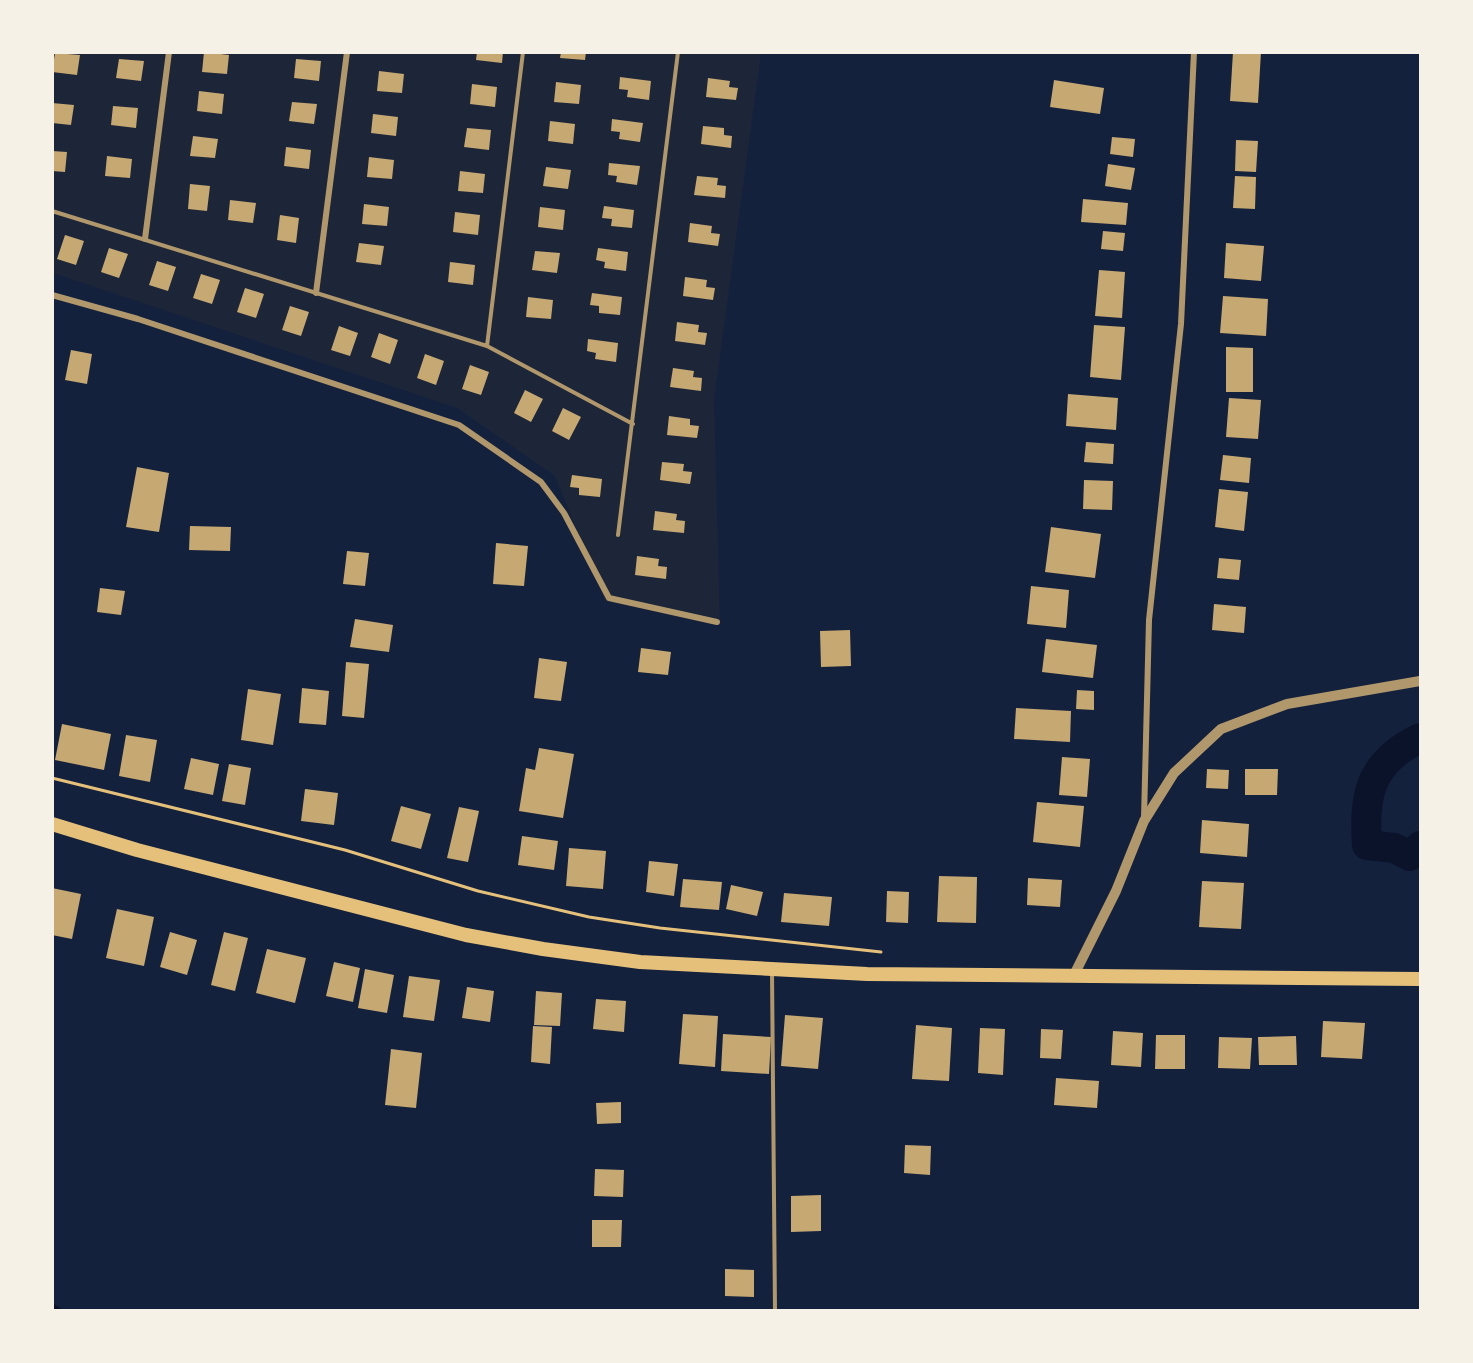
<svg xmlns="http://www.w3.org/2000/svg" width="1473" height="1363" viewBox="0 0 1473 1363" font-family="'Exo 2',sans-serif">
<rect width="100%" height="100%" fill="#14213d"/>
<path fill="#1d2539" d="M53 53H761L714 400 720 625 605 601 555 476 457 408 53 273Z"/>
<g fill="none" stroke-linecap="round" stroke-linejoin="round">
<path stroke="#0b132b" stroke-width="5" d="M52 1306 59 1310"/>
<path stroke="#0b132b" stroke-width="30" d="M1420 738C1371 762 1363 793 1367 845L1394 848 1410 856 1420 846"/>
</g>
<path fill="#c6a872" d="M204 52 229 55 227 74 202 72Z
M477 52H503L502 63 476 60Z
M561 52H586L585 60 560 58Z
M1233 52H1261L1258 103 1230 101Z
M55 53 80 55 77 75 52 72Z
M119 59 144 61 141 81 116 78Z
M296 59 321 61 319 81 294 78Z
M379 71 404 74 402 93 377 91Z
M620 77 651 81 649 100 627 97 628 90 619 89Z
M708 78 730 81 729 87 738 88 736 100 706 97Z
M1054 80 1104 88 1100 114 1050 107Z
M556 82 581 85 579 104 554 102Z
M472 84 497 87 495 107 470 104Z
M199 91 224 94 222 114 197 111Z
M292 102 317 104 314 124 289 121Z
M52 103 74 105 71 125 52 123Z
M113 106 138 108 136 128 111 125Z
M373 114 398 117 396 136 371 133Z
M612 119 643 123 640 142 619 139 620 132 611 131Z
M550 121 575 124 573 144 548 141Z
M703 126 724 128V135L732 136 731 148 701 144Z
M467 128 491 130 489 150 464 147Z
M193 136 218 139 215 158 190 156Z
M1112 137 1135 139 1133 157 1110 154Z
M1236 140 1258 141 1256 172 1235 171Z
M286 147 311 150 309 169 284 166Z
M52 151 67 152 65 172 52 171Z
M107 156 132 159 130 178 105 176Z
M369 157 394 160 392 179 367 177Z
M609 163 640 166 637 185 616 182 617 176 608 175Z
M1108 164 1135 168 1131 190 1105 186Z
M546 167 571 170 568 189 543 186Z
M460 171 485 174 483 193 458 191Z
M697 176 718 178 717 185 726 186 725 198 694 195Z
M1235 176 1256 177 1255 209 1233 208Z
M190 184 210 186 207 211 188 209Z
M1083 199 1128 203 1126 225 1081 222Z
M230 200 256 203 253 223 228 220Z
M364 204 389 207 387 226 362 224Z
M604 206 634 210 632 228 611 226 612 219 602 218Z
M540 207 565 210 563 230 538 227Z
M455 212 480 215 478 235 453 232Z
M280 215 299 218 296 243 277 240Z
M690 223 712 226 711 233 720 234 718 246 688 242Z
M1103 231 1125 233 1123 251 1101 249Z
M65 235 84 241 76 265 57 259Z
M359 243 384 246 381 265 356 262Z
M1226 243 1264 246 1261 281 1224 278Z
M109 248 128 254 119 278 101 272Z
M598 248 628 252 626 271 604 268 605 262 596 260Z
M535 251 560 253 557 273 532 270Z
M157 261 176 267 168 291 149 285Z
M450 262 475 265 473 285 448 282Z
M1099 270 1125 272 1122 318 1095 316Z
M201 274 220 280 212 304 193 298Z
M685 277 707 280 706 287 715 288 713 300 683 296Z
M245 288 264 294 256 318 237 312Z
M592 293 622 297 620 315 599 313V306L590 305Z
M1223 296 1268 299 1266 336 1220 333Z
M528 297 553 300 551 319 526 317Z
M290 306 309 312 301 336 282 330Z
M677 322 699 325 698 332 707 333 705 345 675 341Z
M1094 325 1125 327 1121 380 1090 377Z
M339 326 358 333 350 356 331 350Z
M379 333 398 340 390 364 371 357Z
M588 339 618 343 616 362 595 359 596 353 587 351Z
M1226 347 1253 348V392H1226Z
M71 350 92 354 87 384 65 380Z
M425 354 444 361 436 385 417 378Z
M470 365 489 372 481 395 462 389Z
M673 368 694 371 693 377 702 378 701 391 670 387Z
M525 390 543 399 531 422 514 413Z
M1068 394 1118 398 1116 430 1066 426Z
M1229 398 1261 400 1258 439 1226 437Z
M563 408 581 417 569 440 552 431Z
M669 416 690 419V425L699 426 697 438 667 435Z
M1086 442 1114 444 1113 464 1084 462Z
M1223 455 1251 458 1249 483 1220 480Z
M662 462 684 464 683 471 692 472 690 484 660 480Z
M137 467 169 473 159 532 126 527Z
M572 475 602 479 600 497 579 495V488L570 487Z
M1084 480 1113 481 1112 510 1083 509Z
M1219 489 1248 492 1244 531 1215 527Z
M655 511 677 514 676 520 685 521 684 533 653 530Z
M190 526 231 527 230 551 189 550Z
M1051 527 1101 534 1095 578 1045 572Z
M496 543 528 546 524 586 493 584Z
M347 551 369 553 365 586 343 584Z
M637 556 659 559 658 566 667 567 666 579 635 575Z
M1219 558 1241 560 1239 580 1217 578Z
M1031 586 1069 590 1066 628 1027 624Z
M100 588 125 591 121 615 97 612Z
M1214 604 1246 607 1244 633 1212 630Z
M355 619 393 625 389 652 350 647Z
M850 630 851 666 821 667 820 631Z
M1046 639 1097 645 1093 678 1042 672Z
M641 648 671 652 668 675 638 672Z
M539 658 567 662 561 701 534 698Z
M346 662 369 664 364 718 342 716Z
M302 688 329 691 326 725 299 723Z
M248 689 281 694 273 745 241 740Z
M1077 690 1094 691V710L1076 709Z
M1016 708 1071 711 1070 742 1014 739Z
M62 724 111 734 104 770 55 760Z
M126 735 157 740 150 782 119 776Z
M539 748 574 754 563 818 519 811 526 768 535 770Z
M1062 757 1090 759 1087 797 1059 795Z
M191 758 219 764 213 795 184 789Z
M229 764 251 768 245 805 222 801Z
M1207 769 1229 770 1228 789 1206 788Z
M1245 769H1278L1277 795H1245Z
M305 789 338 793 334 825 301 821Z
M1037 802 1084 806 1080 847 1033 842Z
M401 806 431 814 421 849 391 841Z
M459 807 479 811 468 862 447 858Z
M1202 820 1249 824 1247 857 1200 853Z
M522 836 558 841 554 870 518 865Z
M569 848 606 851 603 889 566 886Z
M649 861 678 864 674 896 646 892Z
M939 876 977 877 976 923 937 922Z
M1028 878 1062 880 1060 907 1027 905Z
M683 879 722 882 719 910 680 907Z
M1202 881 1244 883 1241 929 1199 927Z
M731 885 763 892 757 916 726 909Z
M52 888 81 894 72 939 52 935Z
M887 891 909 892 908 923 886 922Z
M784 893 832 897 829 926 781 922Z
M117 909 154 917 144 966 106 958Z
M170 932 197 940 187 975 160 967Z
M224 932 248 938 235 991 211 985Z
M267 949 306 958 295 1003 256 993Z
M334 962 360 968 353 1002 326 996Z
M365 969 394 975 387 1013 358 1008Z
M409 976 440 980 434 1021 403 1017Z
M467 987 494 991 490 1022 462 1018Z
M536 991 562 993 560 1026 534 1025Z
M596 999 626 1001 624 1032 593 1029Z
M683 1014 718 1016 715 1067 679 1064Z
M785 1015 823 1018 818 1069 781 1066Z
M1323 1021 1365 1023 1362 1059 1321 1057Z
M916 1025 952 1028 949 1081 912 1079Z
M533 1026 552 1027 550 1064 531 1062Z
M980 1028 1005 1029 1003 1075 978 1073Z
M1041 1029 1063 1030 1061 1059 1040 1058Z
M1113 1031 1143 1033 1141 1067 1111 1065Z
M723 1034 771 1037 769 1074 721 1071Z
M1156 1035H1185V1069H1155Z
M1296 1036 1297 1065H1259L1258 1037Z
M1219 1037 1252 1038 1250 1069 1218 1068Z
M391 1049 422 1053 416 1108 385 1105Z
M1056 1078 1099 1081 1097 1108 1054 1105Z
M621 1102V1123L597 1124 596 1103Z
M905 1145 931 1146 930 1175 904 1173Z
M595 1169 624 1170 623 1197 594 1196Z
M821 1195V1231L791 1232V1196Z
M592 1220H622L621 1247H592Z
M725 1269 754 1270V1297L725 1296Z"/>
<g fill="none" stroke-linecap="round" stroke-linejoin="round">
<path stroke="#e5c07b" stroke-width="3" d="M52 778 345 850 478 891 589 917 660 928 881 952"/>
<path stroke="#b1986c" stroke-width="4" d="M52 211 487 346 633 424
M487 346 523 52
M618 535 678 52
M772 972 775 1310"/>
<path stroke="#b1986c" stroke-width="6" d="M145 239 169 52
M316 293 347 52
M52 295 138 319 459 425 541 482 564 513 609 598 717 622
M1144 818 1149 620 1181 324 1194 52"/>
<path stroke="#b1986c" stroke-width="10" d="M1073 977 1116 891 1144 821 1174 773 1221 729 1287 704 1420 681"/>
<path stroke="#e5c07b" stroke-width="14" d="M52 824 137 850 466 935 543 949 640 962 867 974 1420 979"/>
</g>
<rect width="1473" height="1363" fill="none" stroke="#f6f1e7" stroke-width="108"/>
</svg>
